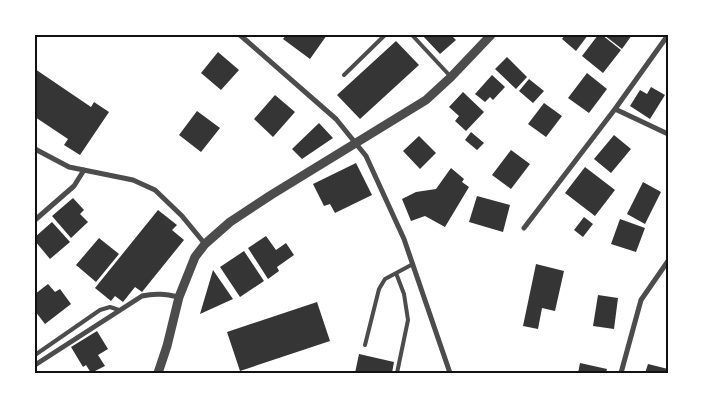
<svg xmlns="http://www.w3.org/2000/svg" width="703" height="408" viewBox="0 0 703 408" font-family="Lato,sans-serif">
<rect width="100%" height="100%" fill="#fff"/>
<path fill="#353535" d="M286 35H327L310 59 283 39Z
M422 35H451L456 40 440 54Z
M565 35H588L576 51 562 39Z
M598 35H602L621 50 603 73 582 56Z
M604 35H632L622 49Z
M396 41 419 65 360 119 337 95Z
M218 52 239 70 221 90 201 73Z
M507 57 527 77 516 89 495 69Z
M35 69 91 107 94 102 109 112 80 155 64 145 68 139 35 117Z
M587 73 607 89 589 113 568 98Z
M492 75 505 87 493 100 490 97 485 102 475 94Z
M529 79 544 91 533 103 519 91Z
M651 87 665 95 650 119 630 106 640 90 647 94Z
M463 92 484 112 466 131 455 121 459 116 449 107Z
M275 95 295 112 273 137 254 119Z
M544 103 562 116 546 137 528 124Z
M197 111 220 128 201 152 179 135Z
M319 123 333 138 302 159 292 149Z
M471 132 484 143 477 150 465 140Z
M614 135 631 149 611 173 594 159Z
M419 136 436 153 420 169 403 151Z
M511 150 530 164 511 189 492 175Z
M356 163 372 195 335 213 330 204 324 206 313 184Z
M585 167 615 190 595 216 565 193Z
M451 168 464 179 462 182 469 187 445 227 425 216 411 221 402 199 416 192 436 189Z
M643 182 661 192 645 224 627 214Z
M477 196 510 205 503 232 469 222Z
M73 198 84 210 80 214 88 222 71 238 52 216Z
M158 210 177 225 172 230 184 240 142 292 135 287 123 302 115 296 111 301 95 288Z
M584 217 593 224 583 237 574 230Z
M620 219 645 228 636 252 611 244Z
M52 222 70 242 50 259 35 241V237Z
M266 236 276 250 286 243 294 255 277 267 279 271 268 279 248 248Z
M99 238 119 254 96 282 76 265Z
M244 251 264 281 240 297 220 267Z
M536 264 564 271 555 311 542 308 538 329 523 326Z
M213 270 233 299 200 314Z
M48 284 55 292 60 289 71 304 45 324 35 311V294Z
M598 295 618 298 614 329 593 326Z
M317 302 330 341 240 371 227 332Z
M97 331 108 349 98 355 105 366 91 373 86 365 83 367 71 347Z
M359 354 394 362 392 373H355Z
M580 363 607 369 606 373H578Z
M648 364 668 369V373H645Z"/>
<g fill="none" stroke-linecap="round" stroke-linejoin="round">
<path stroke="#4c4c4c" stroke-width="4" d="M412 35 451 77
M344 75 385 35
M396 273 404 294 408 320 397 373
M365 345 379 289 385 279 413 264
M35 355 100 310 110 307 119 310"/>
<path stroke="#4c4c4c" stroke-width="5" d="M240 35 336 119 366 156 404 239 450 373
M615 109 668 134
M35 149 69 167 133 180 155 190 182 216 205 244
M35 220 74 186 84 170
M524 228 615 109 668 35
M35 365 142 296C155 293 165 294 179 297
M621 373 641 300 668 261"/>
<path stroke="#4c4c4c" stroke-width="9" d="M158 373 167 346 179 297 195 257 205 244 230 222 271 195 426 100 451 77 491 35"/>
</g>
<rect width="703" height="408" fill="none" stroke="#ffffff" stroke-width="72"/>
<rect x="36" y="36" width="631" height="336" fill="none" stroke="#111" stroke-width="2"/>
</svg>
